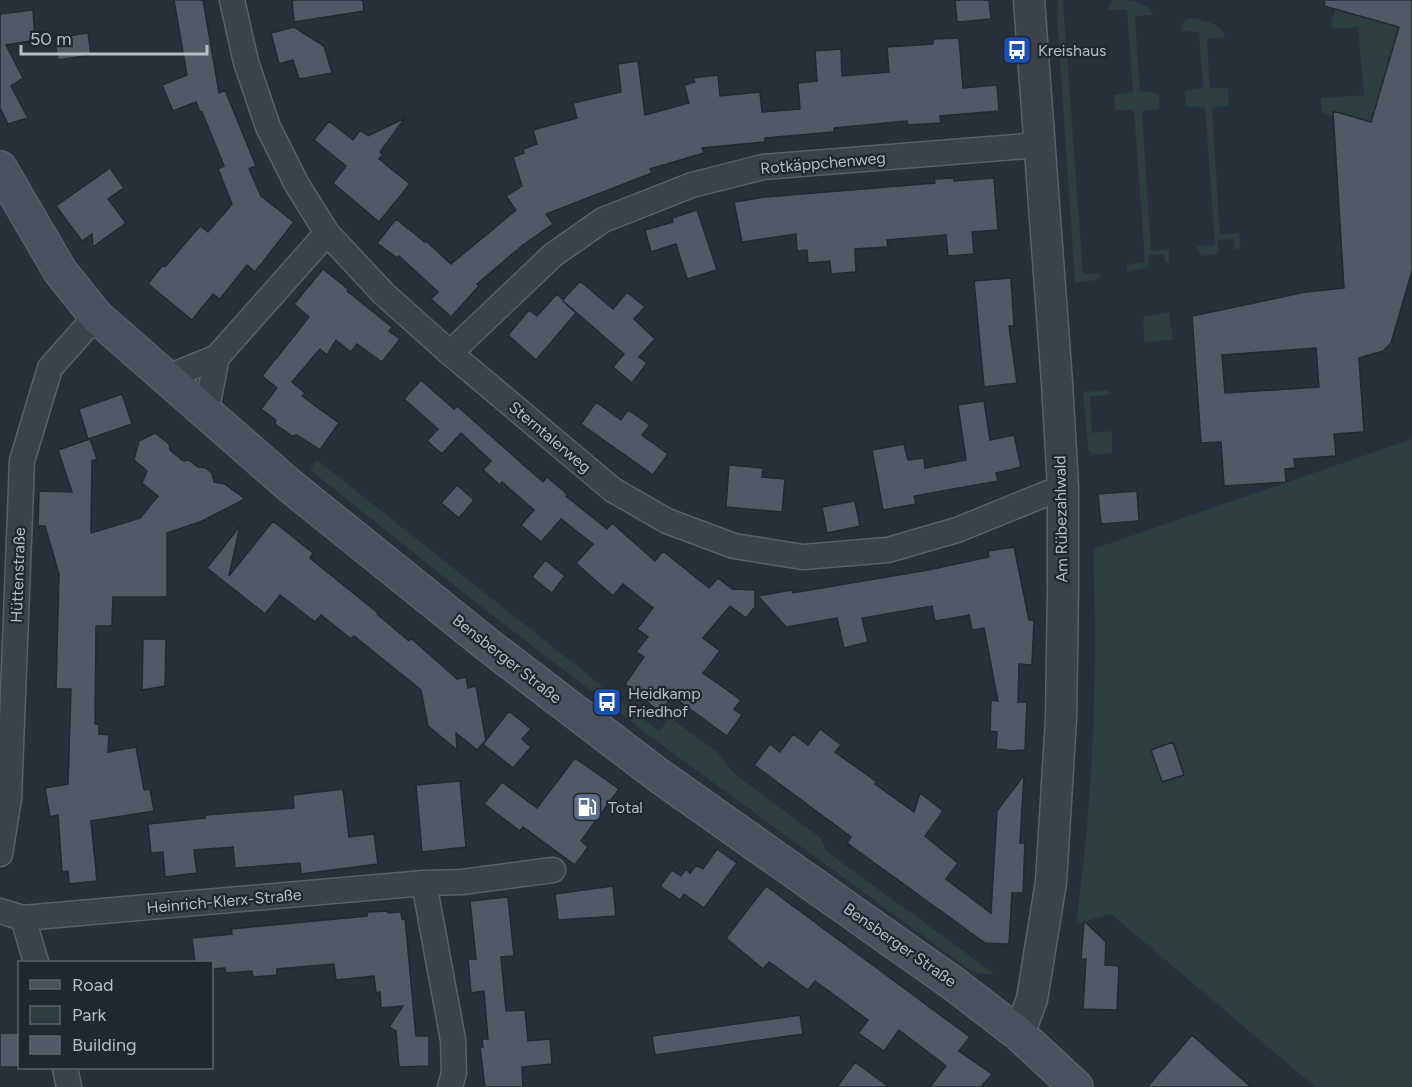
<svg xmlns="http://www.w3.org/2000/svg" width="1412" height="1087" viewBox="0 0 1412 1087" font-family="Figtree,sans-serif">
<rect width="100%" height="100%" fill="#27303b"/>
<path fill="#2c3e3e" d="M1058 0H1063L1083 274H1102L1096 280 1075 283 1057 18Z
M1112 0C1126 0 1148 0 1153 15L1136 16 1135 18 1140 91 1159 93V109L1142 111 1151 251 1169 249V262L1165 263 1164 254 1148 255V267L1127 272V265L1145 262 1134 112 1133 110H1115L1114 95 1133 92 1127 10H1108Z
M1335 9 1399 27 1371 122 1333 111V116L1322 113 1321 98 1364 95 1358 27 1332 29 1331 18H1333Z
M1189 18C1202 20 1222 23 1225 37L1207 39 1210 88H1228L1229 105 1212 108 1220 235 1239 233 1241 248 1235 250 1233 239 1218 240V254L1200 256 1197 246 1215 245 1205 108 1186 106 1185 91 1203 88 1199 32 1181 31 1183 22Z
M1169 312 1173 340 1144 342 1143 317Z
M1109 390V395L1090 396 1092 433 1112 431V453L1092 455 1088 449 1083 392Z
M1412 439V1087H1315L1111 914 1076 924C1093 797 1098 677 1093 549Z
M317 460 659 731 670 718 716 751 736 775 821 838 826 851 995 974C984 975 977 973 967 968L659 743 470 598 310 470Z"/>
<path fill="#505965" stroke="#222932" stroke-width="1.5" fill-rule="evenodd" d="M174 0H203L219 93 225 90 256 166 249 169 261 196 294 222 255 272 247 265 220 299 213 294 192 320 148 284 162 266 165 267 200 226 208 232 232 204 218 169 224 166 202 112H200L196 102 173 111 162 85 187 75Z
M292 0H363L364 11 294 22Z
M955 0H989L991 19 957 22Z
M1325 0H1412V271L1391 343 1383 351 1359 358 1364 432 1334 434 1336 456 1294 459 1295 468 1285 469 1286 482 1224 486 1221 442 1201 443 1192 316 1306 292 1344 288 1333 111 1371 122 1399 27 1324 6ZM1316 348 1319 387 1225 393 1222 355Z
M33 10 35 40 6 45 23 78 11 86 28 118 8 124 0 108V14Z
M294 27 324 46 332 73 299 79 293 60 279 64 271 33Z
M88 33 91 55 58 60 54 38Z
M959 38 963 88 997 85 999 111 940 116 941 123 908 125 907 121 834 128V132L765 138V142L702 148 704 153 650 169 652 173 546 214 553 224 523 245 477 284 479 286 451 317 431 299 438 292 399 256 397 258 377 243 396 219 425 242 426 241 451 264 516 210 506 196 522 186 513 157 524 153 523 149 537 144 533 130 577 118 573 103 621 92 618 64 638 61 645 115 689 103 684 85 695 82 693 78 718 75 720 96 760 92 762 112 800 109 798 83 817 81 815 51 841 49 842 76 889 72 887 47 933 44V39Z
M405 118 380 152 383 154 379 159 410 184 379 222 333 183 346 166 314 140 329 121 353 140 360 130 368 136Z
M110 168 124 188 108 199 126 223 93 247 92 234 82 241 56 206Z
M954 178V181L994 178 998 230 972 232 974 254 948 256 946 235 887 240 888 247 855 249 856 272 831 274 830 261 808 263 807 250 797 251 796 234 742 242 734 202 766 197 935 183 934 179Z
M697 210 717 270 687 279 676 244 651 252 645 230 673 222 672 218Z
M323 269 348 289 347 291 392 327 389 331 400 339 382 362 357 344 351 352 336 340 327 355 320 349 292 382 305 393 302 396 339 423 320 450 297 435 292 436 275 424 276 420 261 409 277 388 262 376 309 317 294 304Z
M1011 278 1014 326H1009L1017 383 984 387 974 281Z
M580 281 613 309 627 292 645 307 634 319 655 339 639 357 647 363 632 383 613 367 624 354 563 301 576 313 536 360 508 335 529 310 537 316 557 294 563 300Z
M421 380 454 409 457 406 543 482 547 477 567 494 566 496 607 529 612 523 655 561 663 551 709 588 718 578 732 589 755 590V607L746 618 730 606 703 638 720 651 703 673 741 700 734 709 742 715 727 736 672 696 660 712 625 684 644 657 636 652 648 637 637 629 653 608 623 584 613 596 576 563 593 544 561 519 541 542 521 525 534 510 502 482 500 485 483 470 491 461 461 433 442 454 427 441 438 429 404 399Z
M122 394 132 424 88 439 79 409Z
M984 401 990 440 1014 435 1021 467 996 473 998 481 914 496 916 504 883 510 872 450 904 444 908 460 924 458 925 468 966 460 958 405Z
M596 402 621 420 628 410 650 425 642 435 668 454 653 475 581 424Z
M155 433 169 444 170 450 183 461 189 460 198 467 206 468 212 473 214 482 225 484 245 499 200 522 167 533V597H113L112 626H96L95 724H99V734L109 735 108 752 136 747 144 790 150 789 154 811 91 821 97 881 69 884 68 871 62 872 58 815 50 817 45 788 68 784 71 689H56L59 574 45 526H38L39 491 72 492 58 450 90 439 97 459 92 461 91 533 140 518 158 496 142 483 147 471 134 460 139 441Z
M729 465 763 468 762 477 785 479 782 512 726 507Z
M457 485 474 500 459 518 441 503Z
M1137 491 1139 521 1101 524 1098 494Z
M855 501 860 526 827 533 822 507Z
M273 521 313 553 310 558 378 613 377 614 409 641 411 638 457 679 466 677 468 688 476 686 486 740 477 750 456 733 457 750 428 726 421 690 354 636 351 639 321 615 315 622 280 595 265 614 207 568 240 526 229 576Z
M1014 547 1029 620H1034L1032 665 1019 664 1018 702H1027L1025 750 1007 751V750L996 749 997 732 990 731 991 700 998 701 984 628 972 630 969 615 935 621 932 606 862 618 868 642 844 648 837 618 786 627 758 596 792 590 793 593 928 570 989 557 988 551Z
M545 560 565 576 552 593 532 577Z
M143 639H166L165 686 142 690Z
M509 711 531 729 522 739 531 747 513 768 483 744Z
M820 729 841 745 835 752 877 782 875 784 914 812 920 793 943 811 925 836 958 863 946 879 991 913 997 811 1024 775 1020 843H1025L1023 893H1012L1009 944 985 943 847 843 851 837 754 765 770 744 780 752 793 734 808 745Z
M1173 742 1184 775 1162 782 1151 750Z
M575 758 619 789 581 841 588 847 575 865 523 827 520 831 484 804 502 782 537 808Z
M460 781 466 847 422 852 416 785Z
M343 789 349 837 374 834 378 864 301 874 300 863 235 868 233 847 194 850 197 873 165 877 163 852 151 853 148 824 205 818V815L294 808 293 795Z
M717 849 737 863 704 908 684 894 680 900 660 886 672 870 681 876 686 869 690 873 696 865 703 869Z
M613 886 616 916 558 920 555 894Z
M766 886 970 1037 959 1051 992 1074 981 1087H930L946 1066 899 1030 884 1051 858 1033 868 1020 815 981 808 990 769 962 763 969 726 938Z
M508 897 514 956 501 957 506 1011 525 1010 528 1041 550 1039 552 1064 522 1067 523 1087H485L480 1047H483L482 1039H488L484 991 471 993 468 959H476L470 901Z
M388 911V913L401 912 402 919 405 918 416 1036H429V1066L399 1067 396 1031 389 1027 403 1006 381 1008 380 992 376 993 374 976 336 980 334 964 277 969V975L253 977 252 971 226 973 225 968 212 969V963H195L192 938 232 934 231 929 367 916V912Z
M1084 921 1106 942 1105 965 1119 966 1117 1010 1083 1009 1086 959H1081Z
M800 1015 803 1034 655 1055 652 1036Z
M0 1033H20V1067H0Z
M1192 1035 1251 1087H1147Z
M855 1062 889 1087H837Z"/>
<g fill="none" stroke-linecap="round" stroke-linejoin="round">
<g stroke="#596069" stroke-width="27">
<path id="minor" d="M232 0 246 62 268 127 296 183 327 233 384 294 450 353 613 490 667 521 734 546 803 557 888 550 957 530 1063 487
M450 353 553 255 603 220 692 185 763 167 1039 145
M166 378 217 357 327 233
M206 413 217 357
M0 854 9 798 22 461 50 368 96 316
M424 883 453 1040 454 1073 450 1087
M0 911 23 918 424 883 462 882 553 870
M23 918 36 962
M65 1068 69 1087"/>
</g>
<g stroke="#596069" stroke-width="33">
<path id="tertiary" d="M1019 1034 1032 999 1051 882 1061 719 1063 588V487L1057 383 1029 0"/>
</g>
<g stroke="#596069" stroke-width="36">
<path id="secondary" d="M0 168 60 271 96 316 289 485 489 646 658 775 954 984 1019 1034 1076 1087"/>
</g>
<use href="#minor" stroke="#3b424b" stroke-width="24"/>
<use href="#tertiary" stroke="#3b424b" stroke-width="30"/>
<use href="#secondary" stroke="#49515e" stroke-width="33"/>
</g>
<defs>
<g id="bus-square" transform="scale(1.5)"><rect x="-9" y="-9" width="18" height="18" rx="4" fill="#1a4fb4" stroke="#202730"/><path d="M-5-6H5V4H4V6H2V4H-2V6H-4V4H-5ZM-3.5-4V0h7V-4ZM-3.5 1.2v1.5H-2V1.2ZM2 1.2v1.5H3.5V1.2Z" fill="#fff"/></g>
<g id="fuel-square" transform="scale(1.5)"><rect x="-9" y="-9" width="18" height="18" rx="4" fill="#5c6f8a" stroke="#202730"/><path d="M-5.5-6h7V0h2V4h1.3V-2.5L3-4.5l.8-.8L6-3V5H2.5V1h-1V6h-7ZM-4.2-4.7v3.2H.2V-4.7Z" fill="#fff"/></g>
</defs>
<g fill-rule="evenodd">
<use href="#bus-square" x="1017" y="50"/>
<use href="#bus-square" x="607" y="702"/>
<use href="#fuel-square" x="587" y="807"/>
</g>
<g text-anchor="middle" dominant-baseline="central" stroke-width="4.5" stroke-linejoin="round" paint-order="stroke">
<g font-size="16" fill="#b6bdc6" stroke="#202730" text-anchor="start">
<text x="1038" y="50">Kreishaus</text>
<text x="628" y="693">Heidkamp<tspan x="628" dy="18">Friedhof</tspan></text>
<text x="608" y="807">Total</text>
</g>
<g font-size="16" fill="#b6bdc6" stroke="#202730">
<text transform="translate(823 163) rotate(-5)">Rotkäppchenweg</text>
<text transform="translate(550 437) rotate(40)">Sterntalerweg</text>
<text transform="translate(1061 519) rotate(-91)">Am Rübezahlwald</text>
<text transform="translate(18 575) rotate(-88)">Hüttenstraße</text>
<text transform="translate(507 659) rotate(38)">Bensberger Straße</text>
<text transform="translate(224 901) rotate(-5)">Heinrich-Klerx-Straße</text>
<text transform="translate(900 945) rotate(35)">Bensberger Straße</text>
</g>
</g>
<rect x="18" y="961" width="195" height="108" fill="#202730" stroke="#5c636c" stroke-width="1.5"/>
<rect x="30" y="980" width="30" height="9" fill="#49515e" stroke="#5c636c" stroke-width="1.5"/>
<text x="72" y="991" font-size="18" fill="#b6bdc6">Road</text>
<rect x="30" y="1006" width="30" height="18" fill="#2c3e3e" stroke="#5c636c" stroke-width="1.5"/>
<text x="72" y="1021" font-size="18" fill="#b6bdc6">Park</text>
<rect x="30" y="1036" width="30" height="18" fill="#505965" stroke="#5c636c" stroke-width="1.5"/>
<text x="72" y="1051" font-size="18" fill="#b6bdc6">Building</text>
<path d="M21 45v9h186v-9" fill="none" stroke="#b6bdc6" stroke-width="3"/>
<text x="30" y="45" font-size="18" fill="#b6bdc6" stroke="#202730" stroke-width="4.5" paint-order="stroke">50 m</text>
</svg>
